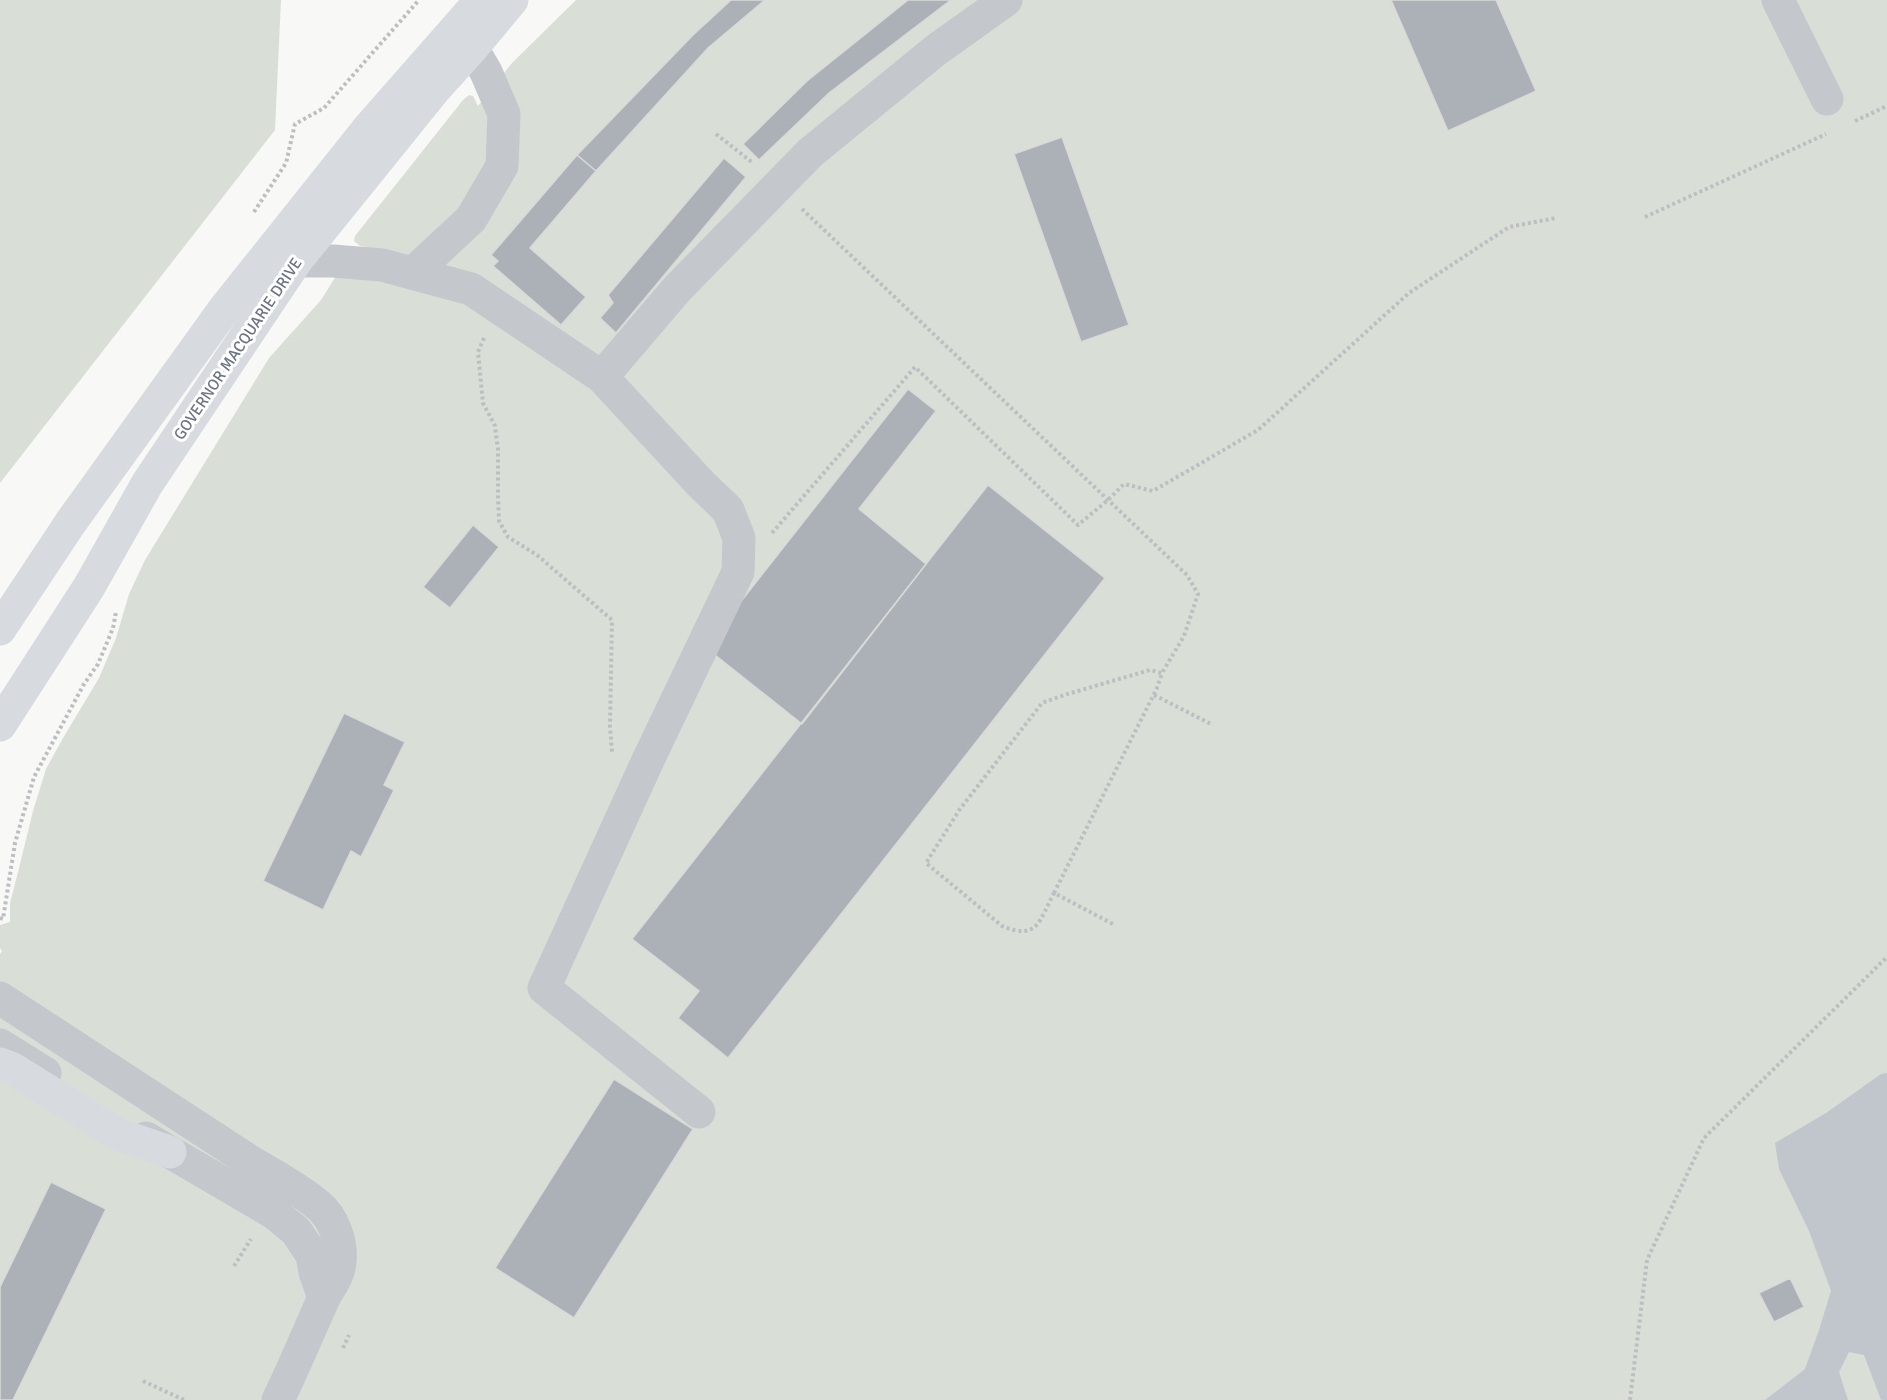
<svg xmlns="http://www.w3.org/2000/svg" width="1887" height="1400" viewBox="0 0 1887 1400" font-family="Signika,sans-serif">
<rect width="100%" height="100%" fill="#f8f8f6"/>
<path fill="#d9dfd7" d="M0 0H281L275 130 0 483Z
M576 0H1887V1400H0V954L2 951 0 948V925L10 922V903L18 872 33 811 46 769 63 738 99 678 116 638 129 594 145 560 269 358 321 300 336 276 343 275 366 247 360 246 354 241 355 236 463 100 469 95 473 96 478 106 512 63Z"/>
<path fill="#c0c6cc" d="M1887 1073V1400H1881L1864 1355 1849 1352 1839 1372 1848 1400H1765L1805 1369 1819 1330 1831 1291 1809 1231 1779 1169 1775 1143 1826 1113 1881 1074Z"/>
<path fill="#acb1b8" stroke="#d9dad8" stroke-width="1.5" d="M731 0H765L708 48 596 171 577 155 693 35Z
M908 0H951L829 93 759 160 743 144 807 81Z
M1391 0H1496L1536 91 1448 131Z
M1062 137 1129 325 1081 342 1014 154Z
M577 155 596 171 530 248 586 297 561 325 493 266 498 261 491 255Z
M724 158 746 177 616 333 600 318 613 303 608 295Z
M908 389 936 411 859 509 926 564 802 724 705 647Z
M988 485 1105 578 728 1058 678 1018 699 991 632 939Z
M473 525 499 547 450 608 423 587Z
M344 713 405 742 384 785 394 790 361 857 351 851 323 910 263 881Z
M614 1079 693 1129 574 1318 495 1268Z
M51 1182 106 1209 13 1400H0V1287Z
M1790 1278 1804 1307 1774 1322 1759 1293Z"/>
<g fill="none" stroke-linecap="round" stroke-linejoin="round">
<path stroke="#bcbec1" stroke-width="4" stroke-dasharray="3 3" stroke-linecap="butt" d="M1855 121 1887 106
M716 134 753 163
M802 209 1187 575 1198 594 1184 636 1162 673
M254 212 286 163 295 124 324 108 419 0
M1645 217 1826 134
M484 338 478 352 483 403 495 426 498 450V496L499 521 508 537 537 555 612 620 610 726 612 753
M772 533 915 367 1078 525 1108 500 1124 484 1153 491 1258 430 1409 293 1509 227 1556 218
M1154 695 1213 725
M1054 893 1157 688 1162 673 1150 670 1064 695 1042 703 960 809 926 863 1002 926C1038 941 1039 921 1054 893L1113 924
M0 918 3 919 15 843 34 777 84 684 98 664 113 628 116 612
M234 1266 251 1239
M343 1348 349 1335
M143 1381 184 1400
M1630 1400 1647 1260 1704 1138 1887 957"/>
<path stroke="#c4c7cb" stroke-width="33" d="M1778 0 1827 99
M296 261H333L382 265 471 289 602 377 677 289 810 153 936 50 1006 0
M413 273 471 219 502 166 504 114 486 72 472 48
M602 377 700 483 728 510 739 538 738 572 649 758 544 988 699 1112
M0 998 248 1160C271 1174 297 1187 318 1205 334 1218 342 1242 340 1262 339 1277 329 1287 323 1300 308 1333 294 1367 278 1400
M0 1045 45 1073
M146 1138 274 1213 296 1231 312 1255 315 1272 324 1298"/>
<path stroke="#d7dade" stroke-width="33" d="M0 629 71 522 225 308 367 130 481 0
M0 725 89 587 147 484 296 261 435 89 472 48 512 0
M0 1064 13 1069 117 1134 170 1152"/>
</g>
<g text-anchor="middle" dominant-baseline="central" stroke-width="6" stroke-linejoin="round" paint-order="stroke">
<g font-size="16" fill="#6a7484" stroke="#fff">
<text transform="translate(238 349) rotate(-56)">GOVERNOR MACQUARIE DRIVE</text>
</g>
</g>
</svg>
